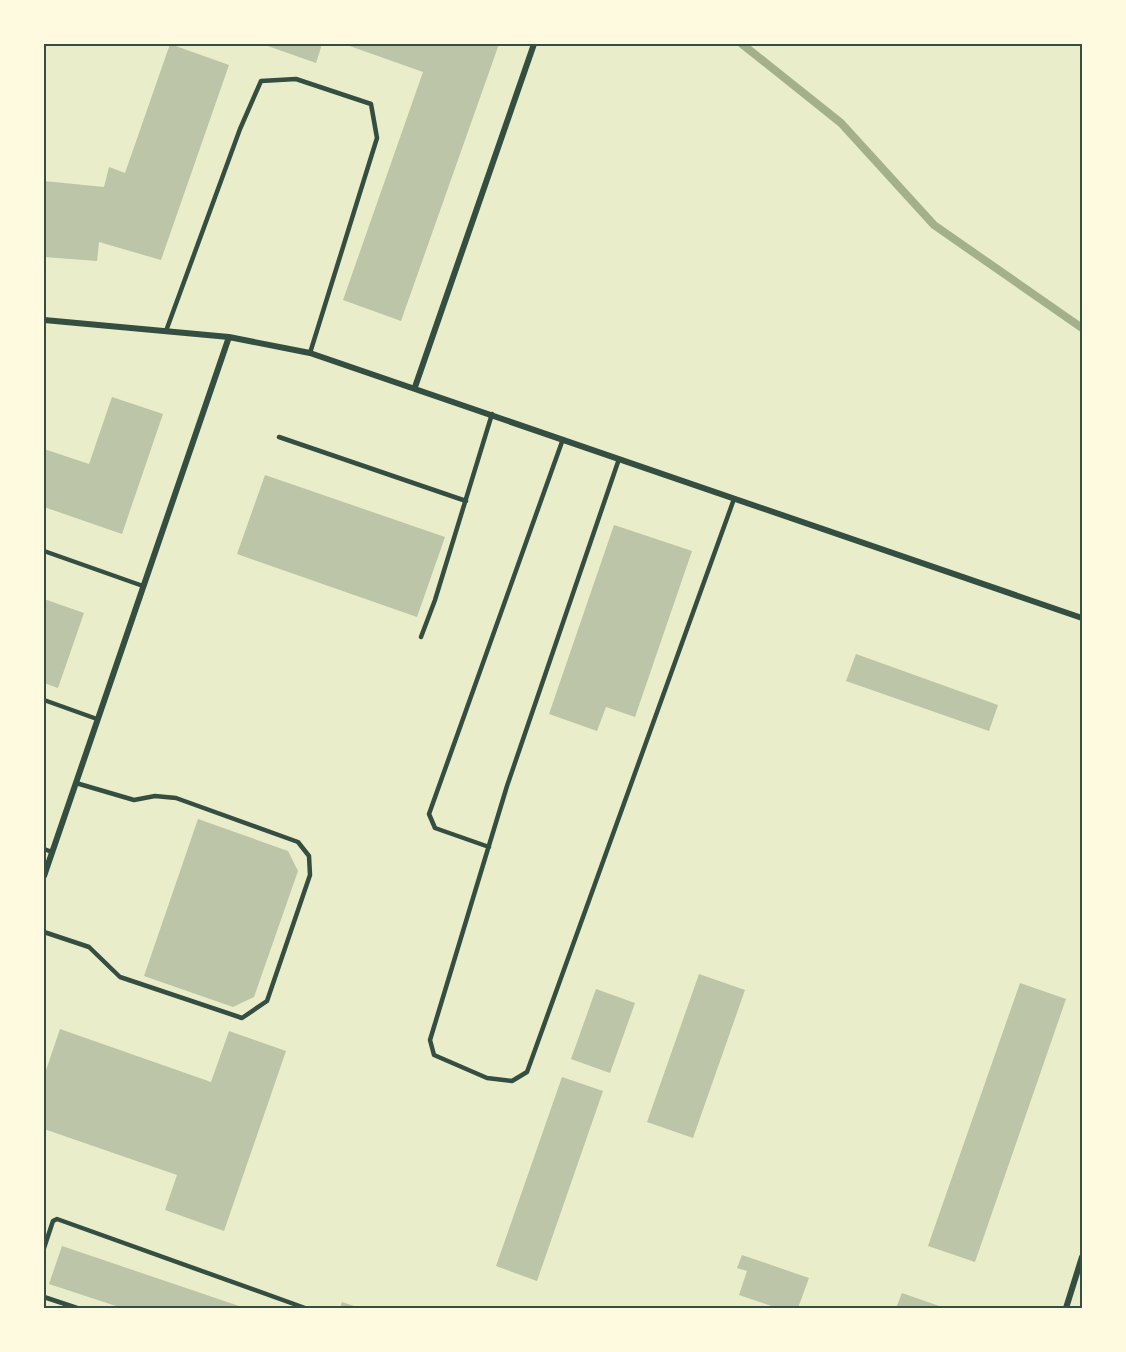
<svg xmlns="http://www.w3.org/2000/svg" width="1126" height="1352" viewBox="0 0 1126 1352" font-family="Helvetica,sans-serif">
<rect width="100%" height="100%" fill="#e9edc9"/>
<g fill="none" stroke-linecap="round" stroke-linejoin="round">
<path stroke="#a3b18a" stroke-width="8" d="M742 44 841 123 934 225 1082 328"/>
</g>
<path fill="#bcc5a7" d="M170 44 229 65 161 260 99 242 97 261 44 257V181L104 187 109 167 125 173Z
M262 44H322L316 63Z
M344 44H499L401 321 343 300 423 72Z
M112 397 163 414 122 534 44 507V449L89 464Z
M265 475 445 537 417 617 237 554Z
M614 525 692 551 635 717 606 707 597 731 549 714Z
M44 599 84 613 58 688 44 683Z
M856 654 998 705 989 731 846 681Z
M198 819 288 851 298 871 254 997 233 1007 144 976Z
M699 974 745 990 693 1138 647 1122Z
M1020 983 1066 999 975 1262 928 1246Z
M596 989 635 1003 610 1073 571 1059Z
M60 1029 211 1082 229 1031 286 1051 224 1231 165 1210 177 1175 44 1129V1076Z
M562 1077 603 1091 537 1281 496 1266Z
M62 1246 245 1308H122L49 1284Z
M742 1255 809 1278 798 1308H777L739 1295 747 1271 737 1268Z
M902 1293 945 1308H896Z
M342 1302 360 1308H340Z"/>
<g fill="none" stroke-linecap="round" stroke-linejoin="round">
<path stroke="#344e41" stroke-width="4.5" d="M166 331 240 129 261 81 296 79 371 104 377 138 310 353
M279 437 466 501
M619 459 507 786 430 1040 434 1055 487 1078 512 1081 527 1072 734 499
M44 551 143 586
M421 637 435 600 492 414
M44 700 97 719
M489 847 435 828 429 814 563 439
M44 849 52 852
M44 932 89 947 120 977 242 1018 267 1001 310 875 309 856 298 842 176 798 155 796 134 800 76 783
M44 1248 53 1221 57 1219 305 1308
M44 1297 77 1308"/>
<path stroke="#344e41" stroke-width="6" d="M44 320 229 337 310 353 1082 618
M415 387 534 44
M44 876 229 337
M1066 1308 1082 1257"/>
</g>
<rect width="1126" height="1352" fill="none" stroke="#fefae0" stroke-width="90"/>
<rect x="45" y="45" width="1036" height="1262" fill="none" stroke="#344e41" stroke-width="2"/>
</svg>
